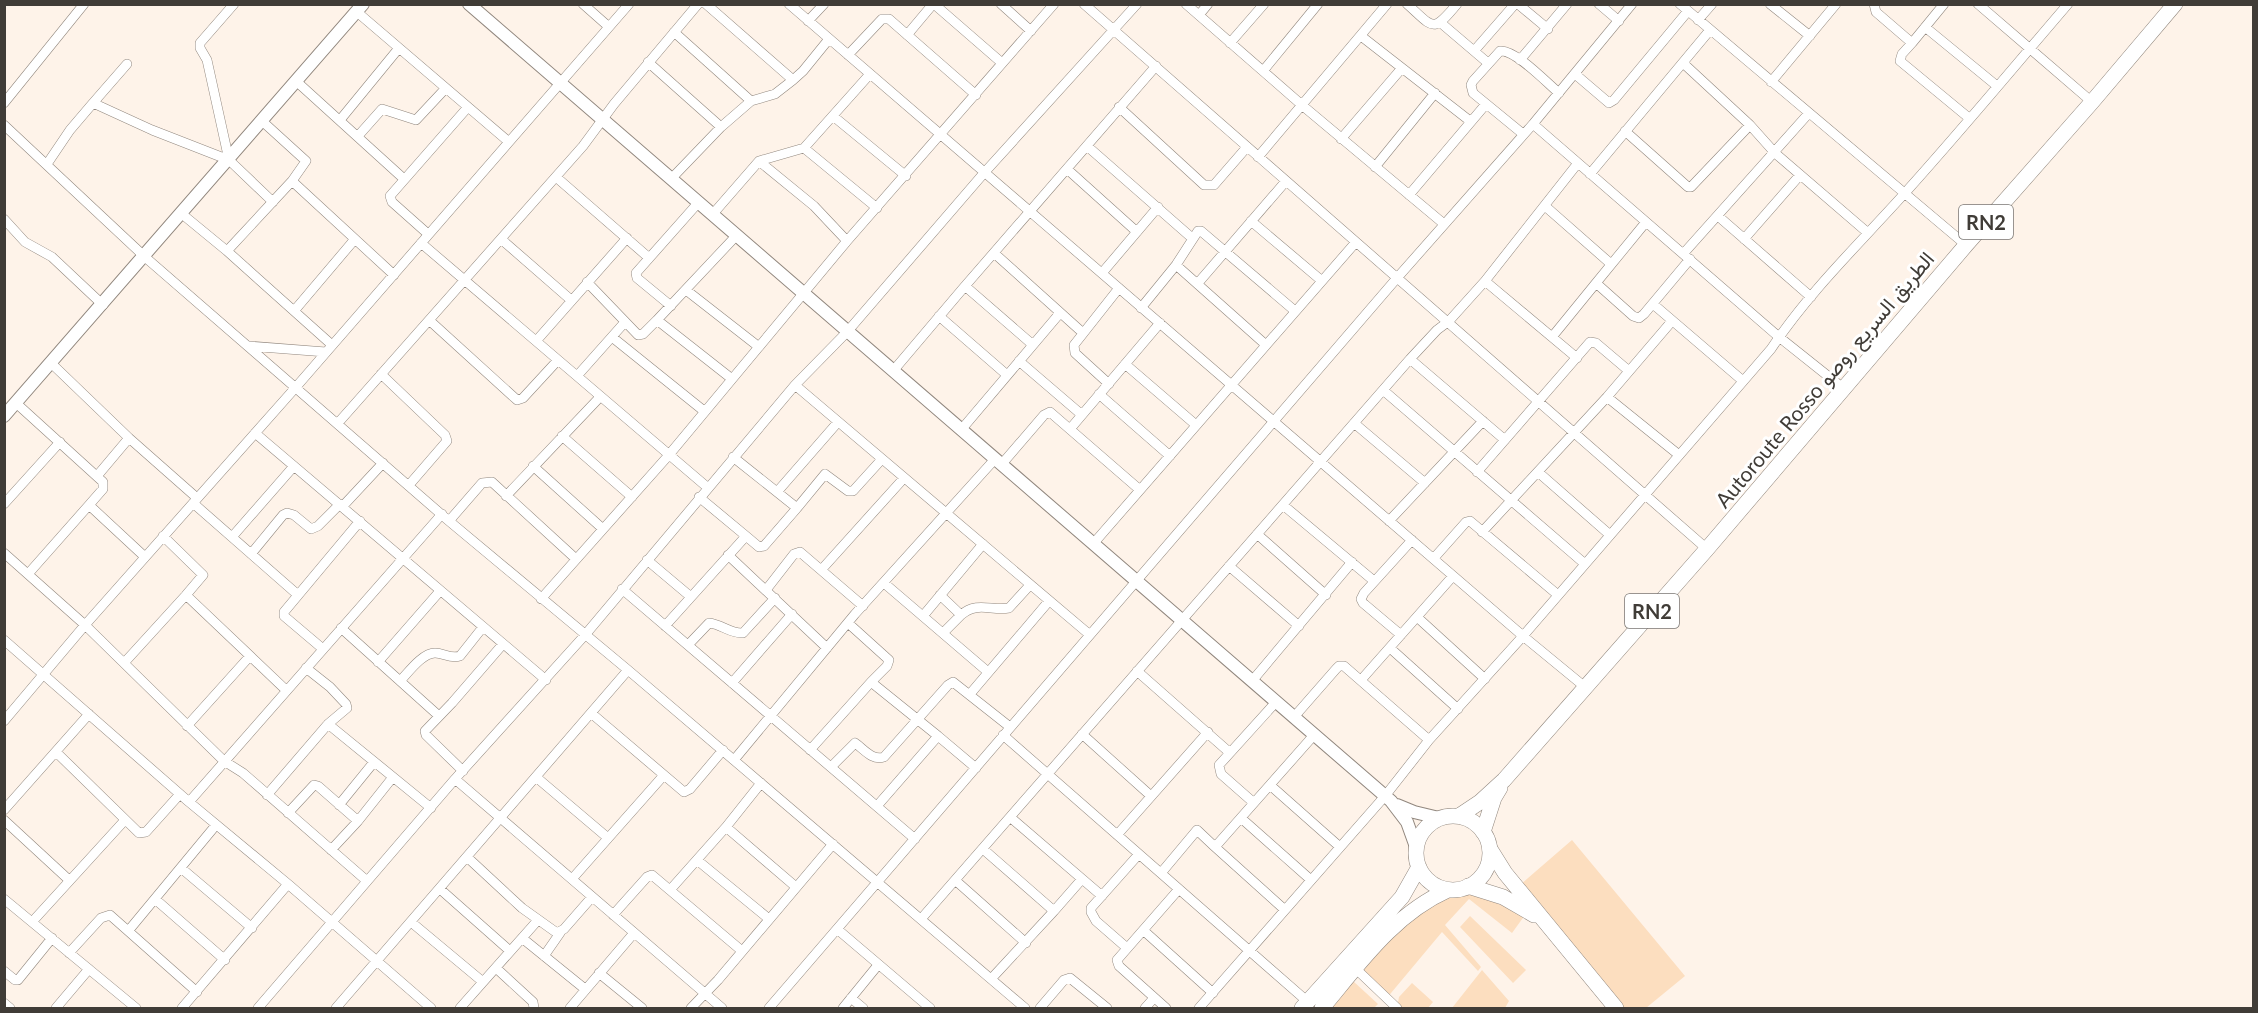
<svg xmlns="http://www.w3.org/2000/svg" width="2258" height="1013" viewBox="0 0 2258 1013" font-family="Lato,Vazirmatn,sans-serif">
<rect width="100%" height="100%" fill="#fef3e9"/>
<path fill="#fcdebf" d="M1572 840 1685 976 1646 1008H1622L1520 885Z
M1470 892 1525 915 1512 933 1469 899 1445 925 1481 967 1478 971 1442 932 1386 999 1358 972 1418 912 1448 894Z
M1470 916 1526 970 1513 983 1460 927Z
M1482 970 1509 1001 1505 1008H1452Z
M1353 981 1378 1004 1374 1008H1329Z
M1412 983 1433 1002 1428 1008H1397L1399 997Z"/>
<g fill="none" stroke-linecap="round" stroke-linejoin="round">
<g stroke="#91877e" stroke-width="10">
<path id="minor" d="M583 4 609 27
M706 4 793 80
M789 4 1523 636 1585 687
M934 4 1002 63
M1001 4 1031 31
M1084 4 1707 549
M1186 4 1303 106 1444 224
M1407 4C1434 28 1432 34 1457 4
M1518 4 1548 29
M1599 4 1619 21
M1680 4 1966 245
M1770 4 1810 36
M1874 4 1876 12 1912 43 1944 4
M1978 4 2092 102
M357 12 509 142
M1199 15 1208 4
M1698 20 1712 4
M808 21 824 4
M1441 23 1488 63
M1925 27 1997 86
M674 32 751 101
M907 35 933 4
M1361 36 1470 121
M1230 43 1264 4
M1912 43 1902 54 1900 61 1969 118
M1474 51 1515 4
M848 55 882 19H889L976 95
M1520 60 1567 4
M648 62 721 127 671 179
M1683 63 1750 125 1775 153 1868 233
M1263 71 1318 4
M1575 74 1609 103 1614 100 1688 11
M296 81 404 179
M1771 82 1836 4
M4 103 84 4
M93 103 127 64
M1119 107 1204 185H1214L1247 147
M833 116 906 176
M340 120 399 48
M262 121 306 161 292 181 394 275
M1533 124 1779 337 1843 388
M4 125 145 257 449 521 628 670 1025 1008
M721 127 751 101 775 94 793 80 803 71 829 39
M1625 131 1688 187H1691L1750 125
M1523 134 1473 93 1471 85 1473 81 1500 51C1515 49 1547 83 1559 93
M358 136 382 109 416 120 445 89
M1341 139 1402 68
M1087 146 1192 238
M804 148 877 208
M1258 157 1387 4
M229 160 207 60 200 48V43L234 4
M759 161 814 206 847 241
M47 164 70 130 93 103 152 130 229 160 273 202
M1375 167 1435 93
M1067 169 1137 232
M1590 174 1710 30
M556 177 648 257
M1409 195 1486 104
M1545 206 1611 264
M182 214 227 251 332 345
M712 215 759 161 804 148 870 74
M1718 216 1811 297
M4 219 25 242 52 257 103 305
M1251 221 1322 281
M1646 222 1596 283 1633 316 1639 318 1644 314 1690 259
M428 234 392 202 390 196 468 107
M501 239 571 300
M1744 239 1800 175
M421 243 707 487
M227 251 292 181
M994 253 1083 333
M1683 254 1809 113
M1176 265 1266 345
M1102 273 1158 207
M1485 281 1577 358
M587 282 638 335 643 334 657 320 732 379
M1198 283 1286 181
M965 286 1156 66
M686 290 759 347
M1653 304 1743 381
M671 306 637 278 636 273 698 203
M1141 308 1176 265 1198 231H1201L1295 311
M294 311 355 239
M939 316 1007 375
M429 320 517 400 523 398 558 360
M657 320 736 236
M612 337 704 411
M1552 337 1596 283
M537 340 627 238
M249 346 326 352
M1410 359 1505 440
M1019 361 1082 415
M51 363 129 438 197 498
M1125 364 1196 425
M893 371 965 286 1033 345
M381 374 445 435 447 441 409 485
M577 376 625 322
M1109 384 1075 353 1074 345 1119 288
M795 385 1090 635
M1383 390 1585 564
M1099 394 1170 456
M1607 397 1679 455
M16 403 103 482V489L89 505 145 557
M338 423 583 146 614 104 698 4
M1354 423 1425 483
M1070 429 1160 323
M961 430 1060 313
M255 433 546 680
M562 436 632 497
M733 457 797 508 764 546 759 547 746 536
M1001 465 1044 415 1050 412 1140 490
M533 466 603 529
M1477 472 1590 342 1596 343 1629 371
M1538 472 1610 535
M97 476 129 438
M777 492 838 422
M506 496 600 397
M193 503 298 595
M4 504 60 442
M1283 505 1374 581
M342 507 383 463
M797 508 825 474 848 491H853L882 459
M449 521 482 483 492 482 576 559
M1389 521 1483 421
M1482 532 1607 397 1672 321
M1257 534 1326 595
M163 536 203 575 186 595
M232 537 294 466
M1093 544 1356 242
M4 553 85 625 224 761 243 773 367 881
M251 554 283 515 287 513 294 515 311 529 318 526 340 504
M728 555 827 648
M1434 558 1466 522 1470 521 1558 595
M647 560 691 597
M1229 566 1299 626
M822 569 904 478
M28 574 89 505
M884 583 988 672
M622 589 915 839
M766 590 794 554 800 552 863 606
M940 595 961 615 943 633
M541 599 668 456 847 241 1054 4
M961 615C977 601 991 611 1009 608L1030 585
M923 616 983 544
M1417 617 1485 679
M848 623 889 660 887 666 871 682
M665 626 746 536 699 497
M341 628 439 716
M1401 635 1363 603 1361 599 1364 593 1412 540
M4 640 189 802 288 884 431 1008
M688 645 709 623C721 624 731 634 743 633L775 598
M1390 648 1458 709
M323 649 284 616V612L360 521
M378 662 440 591
M124 663 186 595 286 690
M1137 671 1229 752
M1361 680 1453 576
M400 681C408 673 422 653 435 653 444 653 450 659 460 656L483 627
M1252 681 1352 562
M732 683 792 614
M970 694 1049 601
M591 713 684 792 690 789 723 750
M1294 717 1336 669 1339 666H1344L1429 740
M4 721 85 625 296 387 629 4
M328 724 431 808
M187 726 250 656
M1082 734 1151 796
M1003 735 1308 1002
M810 750 871 682 938 736
M56 752 139 833 146 832 180 794
M734 760 855 614 995 459
M831 767 855 743C864 749 872 761 884 757L948 685 953 682 1010 727
M463 771 426 735 425 731 452 703 503 644
M536 777 608 838
M455 779 722 1008
M1270 785 1340 847
M267 795 328 724 347 708 346 704 330 687 306 668
M189 802 442 514
M1254 803 1221 774 1219 765 1276 702
M339 805 374 762
M877 806 938 736 976 768
M4 810 89 714
M288 813 314 785 318 786 358 821
M1010 817 1102 896
M1241 818 1311 880
M4 820 69 880
M726 827 796 887
M1117 835 1208 732
M1215 847 1285 910
M983 849 1054 911 991 979
M331 850 358 821 393 777
M467 857 522 908 557 933 564 929 592 897
M697 860 769 919
M181 868 252 928
M1161 873 1197 830 1215 847 1314 735
M572 879 664 775
M955 880 1026 943
M440 889 510 951
M670 890 726 827 761 783
M4 899 136 1008
M155 899 225 960
M1054 911 1082 879
M613 915 647 877 652 875 742 951
M921 919 1410 359 1437 330 1449 321 1485 281 1578 163
M32 922 125 820
M411 922 483 982
M837 929 930 1008
M129 930 216 825
M1143 930 1213 993
M522 938 585 989
M1127 948 1096 921 1091 912V908L1139 854
M69 953 101 918 110 915 197 992
M544 956 560 933
M496 968 533 1002 534 1008
M1355 968 1397 1008
M4 971 15 980H18L52 938
M599 973 642 1008
M851 998 863 1008
M4 1003 10 1008
M56 1008 89 969
M182 1008 288 884
M258 1008 455 779 585 635 795 385 847 332 984 173 1137 4
M336 1008 628 670
M460 1008 538 920
M570 1008 634 933
M691 1008 718 980 833 844
M769 1008 1397 278 1533 124 1632 4
M843 1008 878 965
M1040 1008 1064 980 1070 978 1107 1008
M1145 1008 1154 998
M1166 1008 1119 966 1117 960 1179 889
M1199 1008 1385 796 1429 740 1523 636 1771 349C1809 292 1859 244 1904 194 1960 132 2013 68 2068 4"/>
</g>
<g stroke="#91877e" stroke-width="14">
<path id="tertiary" d="M469 4 1391 801 1407 822 1416 847
M4 416 363 4
M1397 805 1414 812 1439 818"/>
</g>
<g stroke="#91877e" stroke-width="16">
<path id="primary" d="M1490 849 1505 873 1616 1008
M1468 886 1503 897 1534 915"/>
</g>
<g stroke="#91877e" stroke-width="16">
<path id="trunk" d="M1459 816 1480 802 1504 780 1707 549 1966 245 2092 102 2175 4
M1416 853a37 37 0 1 1 74 0a37 37 0 1 1-74 0Z
M1483 832 1494 798 1500 788
M1302 1008 1402 897 1419 867
M1322 1008C1359 964 1394 914 1448 890"/>
</g>
<use href="#minor" stroke="#fff" stroke-width="9"/>
<use href="#tertiary" stroke="#fff" stroke-width="12"/>
<use href="#primary" stroke="#fff" stroke-width="15"/>
<use href="#trunk" stroke="#fff" stroke-width="15"/>
</g>
<g text-anchor="middle" dominant-baseline="central" stroke-width="6" stroke-linejoin="round" paint-order="stroke">
<g fill="#fff" stroke="#797673" stroke-width="1.5">
<rect x="1959" y="205" width="54" height="34" rx="4.5"/>
<rect x="1625" y="594" width="54" height="34" rx="4.5"/>
</g>
<g font-size="20" font-weight="bold" fill="#403c37">
<text x="1986" y="222">RN2</text>
<text x="1652" y="611">RN2</text>
</g>
<g font-size="21" fill="#403c37" stroke="#fff">
<text transform="translate(1824 379) rotate(-50)">Autoroute Rosso الطريق السريع روصو</text>
</g>
</g>
<rect width="2258" height="1013" fill="none" stroke="#403c37" stroke-width="12"/>
</svg>
